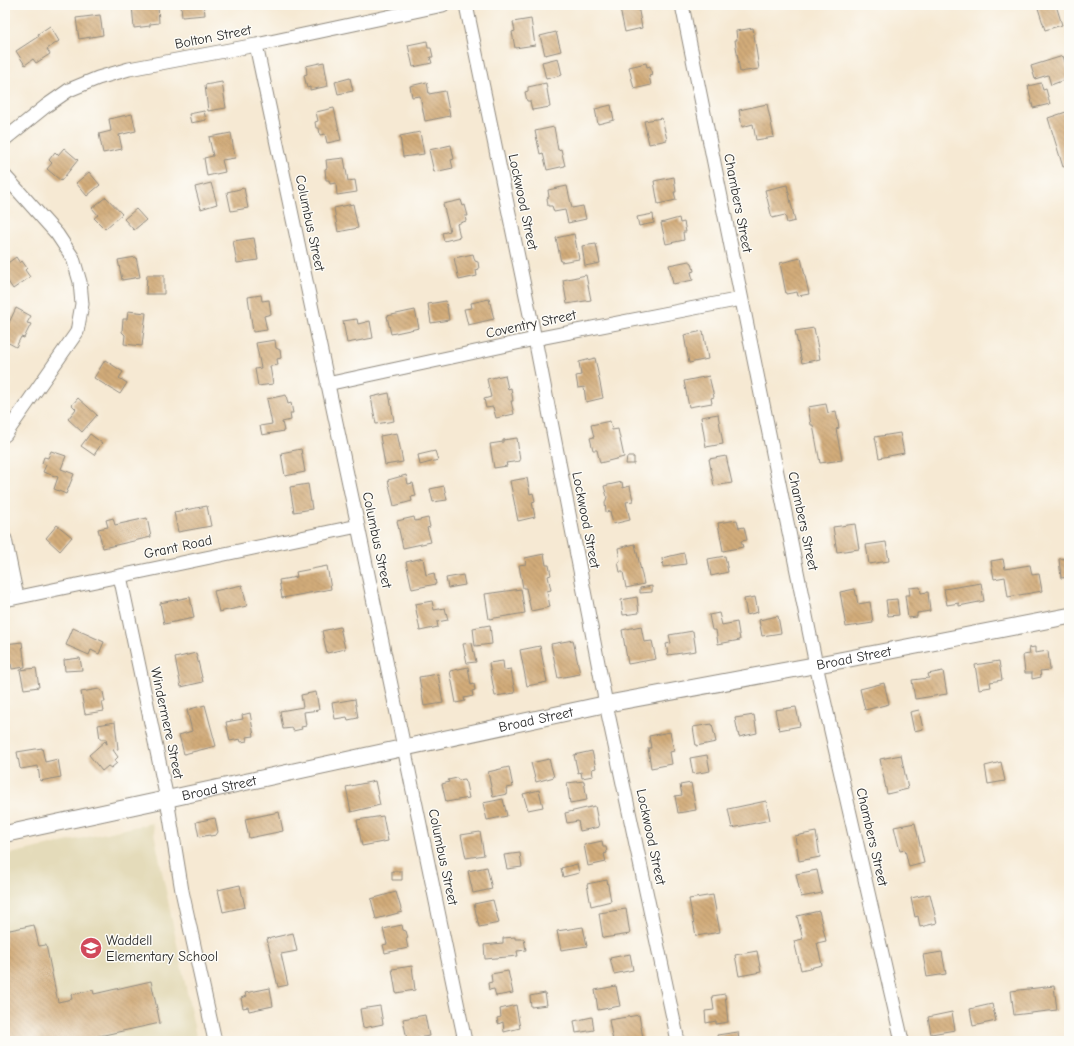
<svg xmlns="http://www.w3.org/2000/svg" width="1074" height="1046" viewBox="0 0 1074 1046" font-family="'Comic Neue',sans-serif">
<defs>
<pattern id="building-back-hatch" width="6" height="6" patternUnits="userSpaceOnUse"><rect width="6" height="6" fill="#d2ac7a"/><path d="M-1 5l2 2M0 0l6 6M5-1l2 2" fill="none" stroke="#ab8c64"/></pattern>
</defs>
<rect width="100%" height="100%" fill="#fdfcf7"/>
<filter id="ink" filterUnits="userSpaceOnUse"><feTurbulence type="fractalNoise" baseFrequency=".025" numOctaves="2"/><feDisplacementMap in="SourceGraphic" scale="8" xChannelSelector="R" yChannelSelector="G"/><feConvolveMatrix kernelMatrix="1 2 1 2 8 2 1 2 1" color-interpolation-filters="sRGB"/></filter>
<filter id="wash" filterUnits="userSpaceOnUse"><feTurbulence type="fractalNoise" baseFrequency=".012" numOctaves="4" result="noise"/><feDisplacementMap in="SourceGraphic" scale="16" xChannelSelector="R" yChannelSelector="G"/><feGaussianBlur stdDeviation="0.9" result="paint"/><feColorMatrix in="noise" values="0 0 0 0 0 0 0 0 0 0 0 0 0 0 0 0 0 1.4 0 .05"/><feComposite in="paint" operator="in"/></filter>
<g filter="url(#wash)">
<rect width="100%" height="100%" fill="#f6e9d3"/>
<path fill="#e4dbba" d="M152 823 197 1041H5V855Z"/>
<g id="blocks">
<path fill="url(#building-back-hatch)" d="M132 5H158L159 23 150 24V26L134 28Z
M181 5H204L205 15 182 17Z
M1037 5H1056L1062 25 1045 30Z
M638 6 642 28 625 32 620 9Z
M100 15 103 35 79 39 76 18Z
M531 19 535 45 515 48 512 32 515 31 513 22Z
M50 26 59 41 47 49 50 54 36 63 33 59 25 65 16 51 39 36 38 34Z
M753 28 759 69 740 72 735 40H737L736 31Z
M556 32 561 51 545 55 540 36Z
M427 41 428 48H431L433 57H430L432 63 413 67 408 45Z
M1063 56 1069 74V78L1051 85 1048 75 1035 79 1031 66Z
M558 58 562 75 546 79 542 62Z
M324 62 328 86 310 90V87L307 88 304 75 307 74 306 66Z
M646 63 647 67 650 66 652 75 649 76 651 85 634 89 629 67Z
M350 78 353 91 338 94 335 82Z
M222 82 226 108 208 111 205 85Z
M427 82 429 94 445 91 450 116 425 121 420 96 412 97 410 86Z
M546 83 550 107 532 110 530 101H527L525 92 528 91V87Z
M1041 83 1043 90 1046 89 1050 104 1033 108 1028 86Z
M767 104 774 137 756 140 753 124 742 127 739 110Z
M611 105 614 120 598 124 595 109Z
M334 108 341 140 327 143 325 134 320 135 319 128H316L315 122 318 121 316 112Z
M204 111 206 120 191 123 189 114Z
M1069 111V165L1063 167 1048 118Z
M132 114 136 131 119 135 122 149 103 153 99 134 111 131 109 119Z
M662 118 667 140 649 144 644 121Z
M554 127 558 150 561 149 565 166 547 170 543 153 540 154 535 131Z
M420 132 424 154 403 157 400 136Z
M231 133 235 158 222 160 225 172 207 176 204 158 213 156 209 137Z
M451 145 454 159 451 160 453 168 434 172 429 150Z
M64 148 78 160 61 181 47 169 52 163 49 160 55 152 58 155Z
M344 158 348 181 355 180 357 192 337 195 336 183 330 184 329 180H326L325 169 327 168 326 160Z
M89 172 100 185 87 196 76 183Z
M674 177 676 192H674L676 200 658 204 654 181Z
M211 183 217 204 201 209 195 187Z
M787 185 795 221 787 223 785 215 772 218 765 190Z
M567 186 572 208 583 206 586 219 568 223 565 210 554 212 552 206H548L547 198 549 197 548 190Z
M244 188 248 208 231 211 227 192Z
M106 197 122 214 105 229 94 218 98 215 92 208Z
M461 200 463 206 465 205 468 216H465L466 221 457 224 460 237 444 241 442 233 450 231 443 204Z
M353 204 358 228 338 232 334 208Z
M136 209 146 220 134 230 124 219Z
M653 214 654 223 639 226 637 217Z
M679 218 680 223 684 222 686 232H683L684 240 666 244 661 223Z
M574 234 579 259 561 262 556 238Z
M254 238 258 260 237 263 233 241Z
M596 244 600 263 585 266 582 246Z
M473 254 475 261 478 262 479 269 476 270 477 276 459 280 454 258Z
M16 257 20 263 22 261 27 268 25 270 30 277 13 289 5 277V265Z
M136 257 140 277 122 280 118 260Z
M801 258 809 294 798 296 797 292 786 294 780 263Z
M689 261 692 263 694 271 691 272 693 280 673 284 669 265Z
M147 275H164V294H146Z
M586 275 591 300 567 304 563 280Z
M261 295 262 301 269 300 271 314 264 316 267 330 253 332 248 297Z
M489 299 494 319 468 325 464 309 472 308 471 303Z
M446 301 449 320 431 323 428 304Z
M16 308 31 316 27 323 31 324 24 338 21 337 16 347 5 341V331Z
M415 310 419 328 391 334 387 316Z
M128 311 146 313 142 346 124 344 125 335 122 332 123 319H127Z
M357 319 358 324 370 321 373 338 347 343 343 321Z
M814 328 820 359 802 363 795 331Z
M703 331 708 359 689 363 684 335Z
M275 340 276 348 280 350 281 358 277 359 278 365 270 366 273 384 258 386 255 369 261 368 256 343Z
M595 358 603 398 586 402 584 387 578 388 576 376 581 375 579 362Z
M105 360 123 372 119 378 127 383 120 394 94 378Z
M505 375 508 389 511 388 513 401H511L514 414 496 418 493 407 486 408 484 399 491 397 487 379Z
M709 376 714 397 711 398 712 403 689 407 684 381Z
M389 393 394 421 376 424 371 397Z
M286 395 288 404 291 403 293 413H290L291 420 282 422 284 431 262 435 260 426 272 424 267 399Z
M78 398 97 415 82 432 68 419 76 409 72 405Z
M826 404 828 413 836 411 839 428 836 429 842 460 820 463 813 425H811L808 407Z
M718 414 723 444 706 447 701 417Z
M610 421 612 430 618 429 624 457 600 463 597 450H593L590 438 594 437 591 425Z
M397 433 403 462 385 465 380 436Z
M900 433 904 453 879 458 875 437Z
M90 434 102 443 94 455 81 446Z
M517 438 520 461 506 463 507 466 494 468 490 444 503 442V440Z
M301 449 305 472 285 476 281 453Z
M51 451 66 456 61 469 74 474 66 494 54 489 58 477 43 472 46 465 42 463 44 457 48 458Z
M435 451 438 460 420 465 418 455Z
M726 456 732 483 714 486 709 459Z
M627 457H634V464H626Z
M406 475 408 484 413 483 416 496 411 497 412 501 394 506 388 480Z
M527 478 530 494 533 493 535 501 532 502 535 517 518 521 510 481Z
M622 482 623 488 630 486 633 501 626 502 630 520 613 524 610 511 606 512 605 503 607 497 604 486Z
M308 484 312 509 294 512 290 487Z
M444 486 447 500 433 502 430 489Z
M207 506 211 526 178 532 174 512Z
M414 517 415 521 428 518 430 527 427 528 431 542 403 548 397 521Z
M113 518 115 525 147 518 151 537 103 548 98 529 108 527 106 520Z
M737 520 739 528 744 527 747 540 741 541 743 547 723 551 718 523Z
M855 524 859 549 837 552 833 527Z
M57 525 72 537 60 551 46 538Z
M886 542 889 561 869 564 866 545Z
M635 544 644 584 626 588 623 572H620L618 562 620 561 618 548Z
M684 553 686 564 663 567 662 558Z
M544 554 546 565H549L551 575 548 576 551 590 547 591 550 607 531 611 526 588H523L519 565 526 564 525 558Z
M725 556 728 572 711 576 708 559Z
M423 558 426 575 434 573 436 584 412 589 406 562Z
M1069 558V577L1061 578 1059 559Z
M1003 559 1005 569 1030 565 1032 575 1039 574 1042 591 1008 597 1005 577 994 579 991 561Z
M327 566 331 589 282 598 279 580 297 577 296 572Z
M463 575 465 585 448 588 446 578Z
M981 583 984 601 959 606V603L947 605 944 589Z
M242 585 247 606 219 612 214 591Z
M652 586V592L640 593V588Z
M920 587 921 593 928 592 930 611 917 613V617L908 618 905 595H910L909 588Z
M521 589 525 613 489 619 485 594Z
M855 589 858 604 870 602 873 623 846 627 840 592Z
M190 597 194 618 164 624 160 603Z
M637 597 639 613 623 615 621 600Z
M755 597 758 612 747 615 744 599Z
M897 599 899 615 888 616 886 600Z
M432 601 434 610 445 608 448 620 437 622 438 627 420 631 415 604Z
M719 613 722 625 737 622 740 640 718 644 716 630H712L709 615Z
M778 616 781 633 762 636 759 620Z
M490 625 492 644 475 646 473 628Z
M641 626 644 642 652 641 656 659 628 664 622 630Z
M340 627 345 649 327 653 322 631Z
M73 628 104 642 99 654 91 650 89 655 66 645Z
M693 631 696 651 668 655 666 644 671 643 669 635Z
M573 640 580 674 558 678 551 644Z
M22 642 25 667 12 669 11 664 5 665V644Z
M472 643 476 662 467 663 463 644Z
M540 646 547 682 527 686 520 650Z
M1035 647V653L1048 651 1050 670 1040 671 1041 677 1032 679V673H1025L1023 655 1030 654 1029 648Z
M196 653 203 682 181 687 175 658Z
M80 658 82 670 65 671 64 660Z
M503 661 504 670 511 669 515 693 495 696 489 663Z
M999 661 1002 680 990 682 991 687 979 689 975 665Z
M468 667 471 685 474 684 475 690 472 691 473 696 464 698 465 701 456 703 450 671Z
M36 668 39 687 24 689 20 670Z
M943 671 947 694 915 699 912 680 929 678 928 674Z
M438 674 443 703 424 706 419 677Z
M884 683 889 704 865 710 860 689Z
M99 689 103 692 105 702H102L104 711 85 714 81 692Z
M316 692 319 710 304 712 306 726 301 727 302 729 293 731V728L283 729 280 711 303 707 301 695Z
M355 699 358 718 348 720 347 717 335 719 332 703Z
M205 705 216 746 184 754 179 735 192 731 187 710Z
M796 707 800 726 779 730 775 710Z
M919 710 923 729 914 731 910 712Z
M250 713 254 736 246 737 247 741 241 742 240 739 230 741 226 722 243 719 242 715Z
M754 715 757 733 739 737 735 718Z
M115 722 118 749 113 750 118 757 115 760 117 763 111 768 108 766 102 771 89 755 105 741 107 744 106 739H100L98 725Z
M712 724 716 742 696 746 693 727Z
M670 732 674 751 670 752 672 764 651 768 648 748H651L649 736Z
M42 748 45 762 58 759 61 777 40 781 38 766 21 769 20 768 17 752Z
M592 751 596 768 592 769 593 776 582 778 581 772 578 773 574 755Z
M707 755 710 771 693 774 690 758Z
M901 755 908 789 887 794 880 759Z
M549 759 554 777 536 782 531 763Z
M1001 762 1005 781 988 784 985 766Z
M509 767 513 787 506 788 507 794 493 797 488 772Z
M457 778 458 780 465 779 469 798 446 802 442 784 449 782 448 780Z
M375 781 380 805 351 812 346 787Z
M584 781 587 800 570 803 567 783Z
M691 783 696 810 678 813 675 796 682 795 680 785Z
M539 790 543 807 528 810 523 794Z
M503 799 507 816 487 820 483 803Z
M766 801 770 820 732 828 728 809Z
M595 806 599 827 580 831 578 821 567 823 565 813Z
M279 812 283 831 249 838 245 819Z
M383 816 388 841 362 846 357 820Z
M215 818 218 832 216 835 210 836V835L199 837 196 822Z
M915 823 924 863 909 867 905 850 900 851 894 827Z
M480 832 484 855 466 858 461 835Z
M816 832 820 857 799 861 795 836Z
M602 841 603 847H606L607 853 604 854 606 862 588 866 584 845Z
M520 853 522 867 507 869 504 855Z
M577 864 579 873 563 877 561 868Z
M487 867 492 889 473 893 468 871Z
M817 870 822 893 801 897 796 874Z
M392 871H402V880H392Z
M607 880 611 901 591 906 587 884Z
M240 885 245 907 223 912 218 890Z
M396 892 402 912 376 919 371 899Z
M930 894 937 923 920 927 918 916 915 917 911 898Z
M713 895 720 932 696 936 689 899Z
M493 900 499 923 479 927 474 904Z
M626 909 630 934 603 938 599 913Z
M819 911 826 941 817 943 822 965 801 970 794 941 803 939 797 916Z
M34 925 39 946 46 945 58 1002 72 999 71 995 93 990 94 994 151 981 160 1023 76 1041H5V931Z
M402 925 403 930 406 931 408 938 406 939 408 948 385 953 383 945 387 944 383 929Z
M583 927 587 946 561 950 557 931Z
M293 933 297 951 281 954 288 985 278 987 267 939Z
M515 937V939H524L526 950 517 951 518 956 485 959 484 945 503 943V938Z
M757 951 761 972 739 976 735 955Z
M942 952 946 974 927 977 923 955Z
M630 954 633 970 614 974 610 958Z
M412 966 415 990 396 993 392 969Z
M508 971 513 993 496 996 494 989 489 990 488 983 492 982 491 974Z
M616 986 620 1006 598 1010 595 990Z
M1054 986 1057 1010 1014 1015 1011 991Z
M270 988 273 1006 249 1011 248 1007 243 1008 241 998 246 996 245 993Z
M545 993 547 1005 531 1007 530 996Z
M725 994 728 1022 716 1024V1021L706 1023 705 1011 714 1010 712 996Z
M992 1004 996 1021 973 1026 970 1009Z
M516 1005 520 1028 504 1032 503 1022 498 1024 497 1018 501 1017 500 1009Z
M380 1006 383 1024 363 1028 360 1009Z
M952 1012 955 1030 931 1034 928 1017Z
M425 1015 429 1036 407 1040 403 1019Z
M639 1015 643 1038 627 1041H613L609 1020Z
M592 1017 594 1030 576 1033 574 1021Z
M738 1032 739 1041H718L717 1035Z"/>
</g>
</g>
<g filter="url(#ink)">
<use href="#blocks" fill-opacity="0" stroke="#908a7f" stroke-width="1"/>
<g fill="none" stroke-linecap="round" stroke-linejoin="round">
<g stroke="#908a7f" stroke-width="15">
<path id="minor" d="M466 5 535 339 606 704 678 1041
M682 5 816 665 902 1041
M256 45 358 526 465 1041
M5 139 46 106 69 90 98 78 129 69 256 45 443 5
M5 176 57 234 73 258 80 282 82 304 77 332 5 435
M327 384 535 339 741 299
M5 539 17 597
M120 576 167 799 182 891 215 1041
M5 600 358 526"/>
</g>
<g stroke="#908a7f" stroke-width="18">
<g id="tertiary">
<path id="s1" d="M5 834 606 704 816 665 1069 616"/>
</g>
</g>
<use href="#minor" stroke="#fff" stroke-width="13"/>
<use href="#tertiary" stroke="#fff" stroke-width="16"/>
</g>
</g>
<defs>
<g id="school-disc" transform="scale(1.15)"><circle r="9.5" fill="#d1495b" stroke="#fdfcf7"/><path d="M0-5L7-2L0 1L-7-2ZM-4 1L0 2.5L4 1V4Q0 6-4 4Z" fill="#fff"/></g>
</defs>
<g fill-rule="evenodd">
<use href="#school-disc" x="91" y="948"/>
</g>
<g text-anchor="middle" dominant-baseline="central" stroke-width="3" stroke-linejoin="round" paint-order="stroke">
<g font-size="14" fill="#2b2b2b" stroke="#fdfcf7">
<text transform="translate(213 37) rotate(-11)">Bolton Street</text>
<text transform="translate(523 202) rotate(78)">Lockwood Street</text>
<text transform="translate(738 203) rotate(79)">Chambers Street</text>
<text transform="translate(310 223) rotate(78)">Columbus Street</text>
<text transform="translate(531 324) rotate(-12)">Coventry Street</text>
<text transform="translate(586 520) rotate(79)">Lockwood Street</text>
<text transform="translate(803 521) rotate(78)">Chambers Street</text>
<text transform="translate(377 540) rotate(78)">Columbus Street</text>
<text transform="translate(178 547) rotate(-12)">Grant Road</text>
<text stroke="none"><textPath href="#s1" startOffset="867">Broad Street</textPath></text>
<text stroke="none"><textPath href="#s1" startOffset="543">Broad Street</textPath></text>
<text transform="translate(167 723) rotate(78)">Windermere Street</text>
<text stroke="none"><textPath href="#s1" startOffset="219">Broad Street</textPath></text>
<text transform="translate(651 837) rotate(78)">Lockwood Street</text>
<text transform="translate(872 837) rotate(77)">Chambers Street</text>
<text transform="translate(443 857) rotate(78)">Columbus Street</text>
</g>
<g font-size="14" fill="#2b2b2b" stroke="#fdfcf7" text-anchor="start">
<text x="106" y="940">Waddell<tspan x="106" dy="16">Elementary School</tspan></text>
</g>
</g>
<rect width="1074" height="1046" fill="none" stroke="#fdfcf7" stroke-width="20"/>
</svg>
